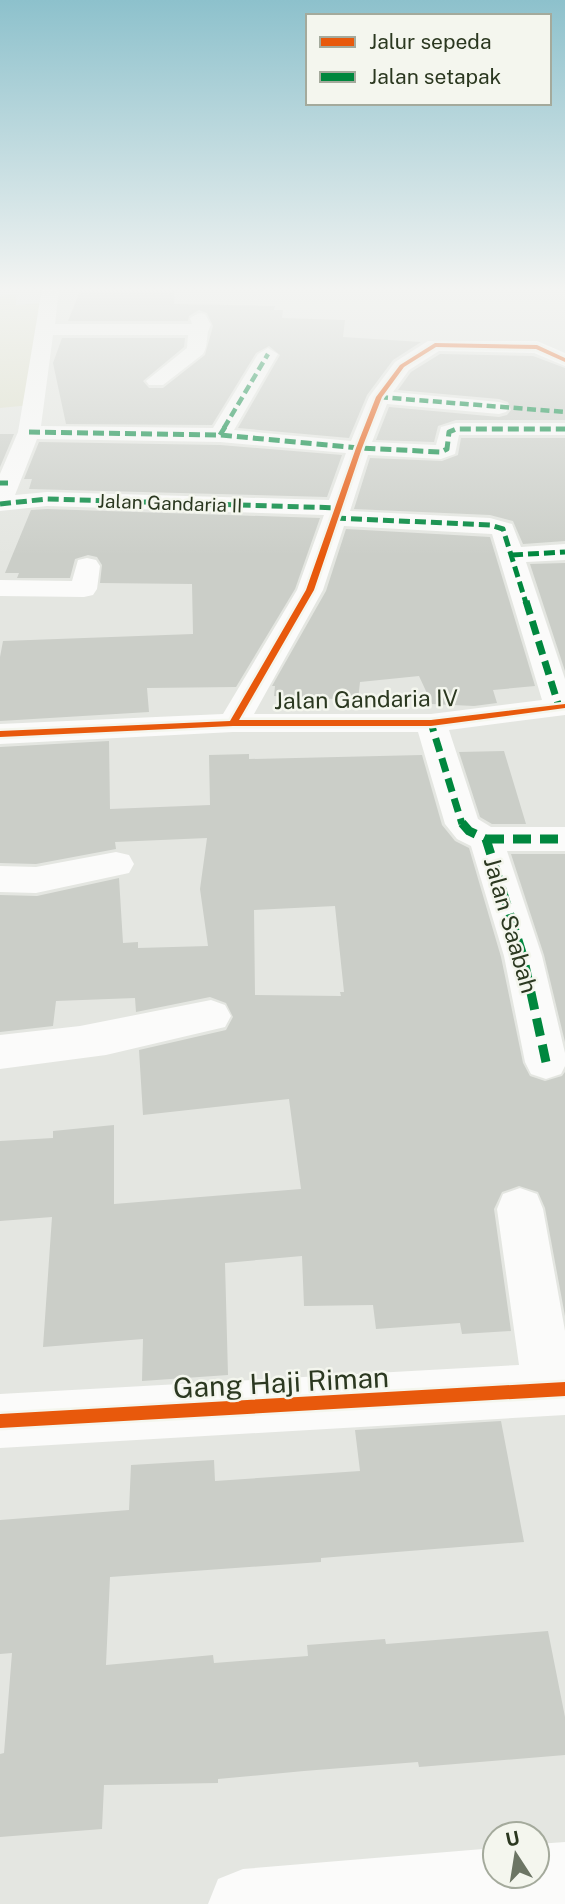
<svg xmlns="http://www.w3.org/2000/svg" width="565" height="1904" viewBox="0 0 565 1904" font-family="'Public Sans',sans-serif">
<rect width="100%" height="100%" fill="#e4e6e1"/>
<path fill="#dddfca" d="M16 294V305L39 303 31 405 0 408V296Z"/>
<path fill="#cbcec8" fill-rule="evenodd" d="M84 289H175L174 304 275 306 274 310H283L282 318 345 320 343 337 421 342 393 360 367 395 349 438 238 428 280 355 269 346 256 353 212 425 66 424 53 363 62 338H185L184 347 143 381 149 388H163L205 355 213 326 207 313 199 310 189 316 188 321H68L80 291Z
M440 354 533 356 565 368V420H456L438 426 434 442 376 440 389 407 499 417 507 415 511 410 508 402 499 399 398 390 411 372Z
M0 434H14L0 467Z
M461 438H565V541L523 544 513 521 490 515 354 509 370 458 442 461 458 455Z
M39 442 220 445 342 455 327 497 29 489 32 479H24Z
M47 509 320 518 295 589 236 687 147 688 149 712 0 721V657L3 641 193 634 192 584 100 583 102 565 97 557 88 555 75 559 70 578H17L19 573H5L31 510Z
M346 529 490 537 535 686 493 690 497 703 474 706 432 704 419 676 360 682 358 700 274 696 275 686H272L326 591Z
M565 563V671L530 564Z
M109 741 110 809 210 805 209 755 249 754V759L422 755 442 825 455 841 469 848 501 957 523 1063 530 1076 545 1081 562 1076 565 1072V1316L545 1208 538 1192 519 1186 502 1192 494 1209 511 1331 462 1334 460 1323 376 1329 373 1305 304 1306 302 1256 225 1263 228 1375 142 1381 143 1339 43 1347 52 1217 0 1221V1141L53 1138V1131L114 1125V1204L301 1189 289 1099 143 1115 139 1050 226 1030 233 1017 226 1003 210 997 136 1012 135 998 56 1001 53 1026 0 1032V895L37 896 119 878 123 943 138 942V948L208 946 200 889 207 838 115 842 116 849 36 864 0 863V747ZM335 906 344 992H340L341 996 255 995 254 910Z
M504 751 526 824H492L480 817 459 752Z
M511 854H565V1042L544 955Z
M501 1421 524 1542 321 1558V1562L110 1577 106 1665 213 1655 214 1663 308 1656 307 1645 385 1639 386 1644 548 1631 565 1717V1755L419 1767 418 1762 304 1771 218 1779V1783L104 1785 102 1829 0 1837V1754L4 1753 12 1653 0 1654V1520L129 1510 131 1465 214 1460 215 1481 360 1471 355 1430Z"/>
<g fill="none" stroke-linecap="round" stroke-linejoin="round">
<path fill="#fbfbfa" fill-rule="evenodd" d="M42 289H59L55 324H192L190 318 199 313 205 314 211 325C205 334 209 345 203 354L163 385H149L146 381 187 348 188 335H53L41 426 213 428 258 354 268 348 278 354 234 430 351 441 369 397 395 362 428 341H537L565 353V366L534 353 439 351 409 370 393 392 499 402 506 404 509 408 506 412 499 414 387 404 372 442 436 445 441 427 456 423H565V435H459L455 454 441 459 368 455 350 511 490 518 512 524 521 547 565 544V560L526 562 565 679V715L449 730 478 819 491 827H565V851H507L542 956 565 1053V1066L561 1074 546 1079 531 1074 525 1062 504 956 471 846 457 839 445 824 418 732H233L0 744V724L223 714 297 590 324 515 47 506 0 511V474L18 432ZM37 439 220 442 346 453 329 500 47 492 15 495ZM344 526 492 534 542 700 431 714H254L323 590Z
M87 558 96 560 100 566 97 589 93 595 84 597 0 596V580L72 581 78 560Z
M116 852 129 855 134 864 129 873 36 893 0 892V866L36 867Z
M211 1000 225 1005 231 1016 225 1027 106 1055 0 1069V1035L80 1026Z
M520 1188 537 1194 543 1209 565 1331V1415L0 1448V1394L519 1365 497 1209 503 1194Z
M565 1842V1904H208L218 1879 243 1869 495 1848V1876H537V1844Z"/>
<path stroke="#00873e" stroke-width="4.5" stroke-dasharray="9 4.5" stroke-linecap="butt" d="M379 397 565 412
M224 428 268 354"/>
<path stroke="#00873e" stroke-width="5" stroke-dasharray="11 5" stroke-linecap="butt" d="M29 432 220 435 359 448 441 452 447 449 449 432 456 429H565
M220 435 225 427
M0 483H8
M0 504 47 499 340 508
M335 518 490 525 503 529 526 603
M512 555 565 552"/>
<path stroke="#00873e" stroke-width="7" stroke-dasharray="14 7" stroke-linecap="butt" d="M526 601 559 707
M436 722 431 723 462 824"/>
<path stroke="#00873e" stroke-width="9" stroke-dasharray="18 9" stroke-linecap="butt" d="M462 823 469 831 486 839 523 956 546 1062
M486 839H565"/>
<g stroke="#f4f6ee" stroke-width="5">
<path id="cycleway" d="M435 343 537 345 565 358V362L536 349 436 347 404 367 382 397 362 448 314 590 239 720H431L565 704V708L431 726H233L0 737V731L230 721 306 590 356 448 376 397 400 365Z
M565 1382V1396L0 1428V1414Z"/>
</g>
<use href="#cycleway" fill="#e8590c" fill-rule="evenodd"/>
</g>
<linearGradient id="sky" x2="0" y2="1"><stop stop-color="#8dc1cc"/><stop offset="0.52" stop-color="#f3f4f2"/><stop offset="1" stop-color="#f3f4f2" stop-opacity="0"/></linearGradient>
<rect width="565" height="556" fill="url(#sky)"/>
<g text-anchor="middle" dominant-baseline="central" stroke-width="5" stroke-linejoin="round" paint-order="stroke">
<g font-size="19" fill="#2b3820" stroke="#f4f6ee">
<text transform="translate(170 503) rotate(2)">Jalan Gandaria II</text>
</g>
<g font-size="23" fill="#2b3820" stroke="#f4f6ee">
<text transform="translate(366 699) rotate(-1)">Jalan Gandaria IV</text>
<text transform="translate(511 925) rotate(74)">Jalan Saabah</text>
</g>
<g font-size="28" fill="#2b3820" stroke="#f4f6ee">
<text transform="translate(281 1382) rotate(-3)">Gang Haji Riman</text>
</g>
</g>
<rect x="306" y="14" width="245" height="91" fill="#f4f6ee" stroke="#a4aa9c" stroke-width="2"/>
<rect x="320" y="37" width="35" height="10" fill="#e8590c" stroke="#a4aa9c" stroke-width="2"/>
<text x="369" y="49" font-size="21" fill="#2b3820">Jalur sepeda</text>
<rect x="320" y="72" width="35" height="10" fill="#00873e" stroke="#a4aa9c" stroke-width="2"/>
<text x="369" y="84" font-size="21" fill="#2b3820">Jalan setapak</text>
<g transform="translate(516 1855) rotate(348)"><circle r="33" fill="#f4f6ee" stroke="#a4aa9c" stroke-width="2"/>
<path d="M0-5L12 26L0 18L-12 26Z" fill="#6c7564"/>
<text y="-10" font-size="19" font-weight="bold" text-anchor="middle" fill="#2b3820">U</text>
</g>
</svg>
